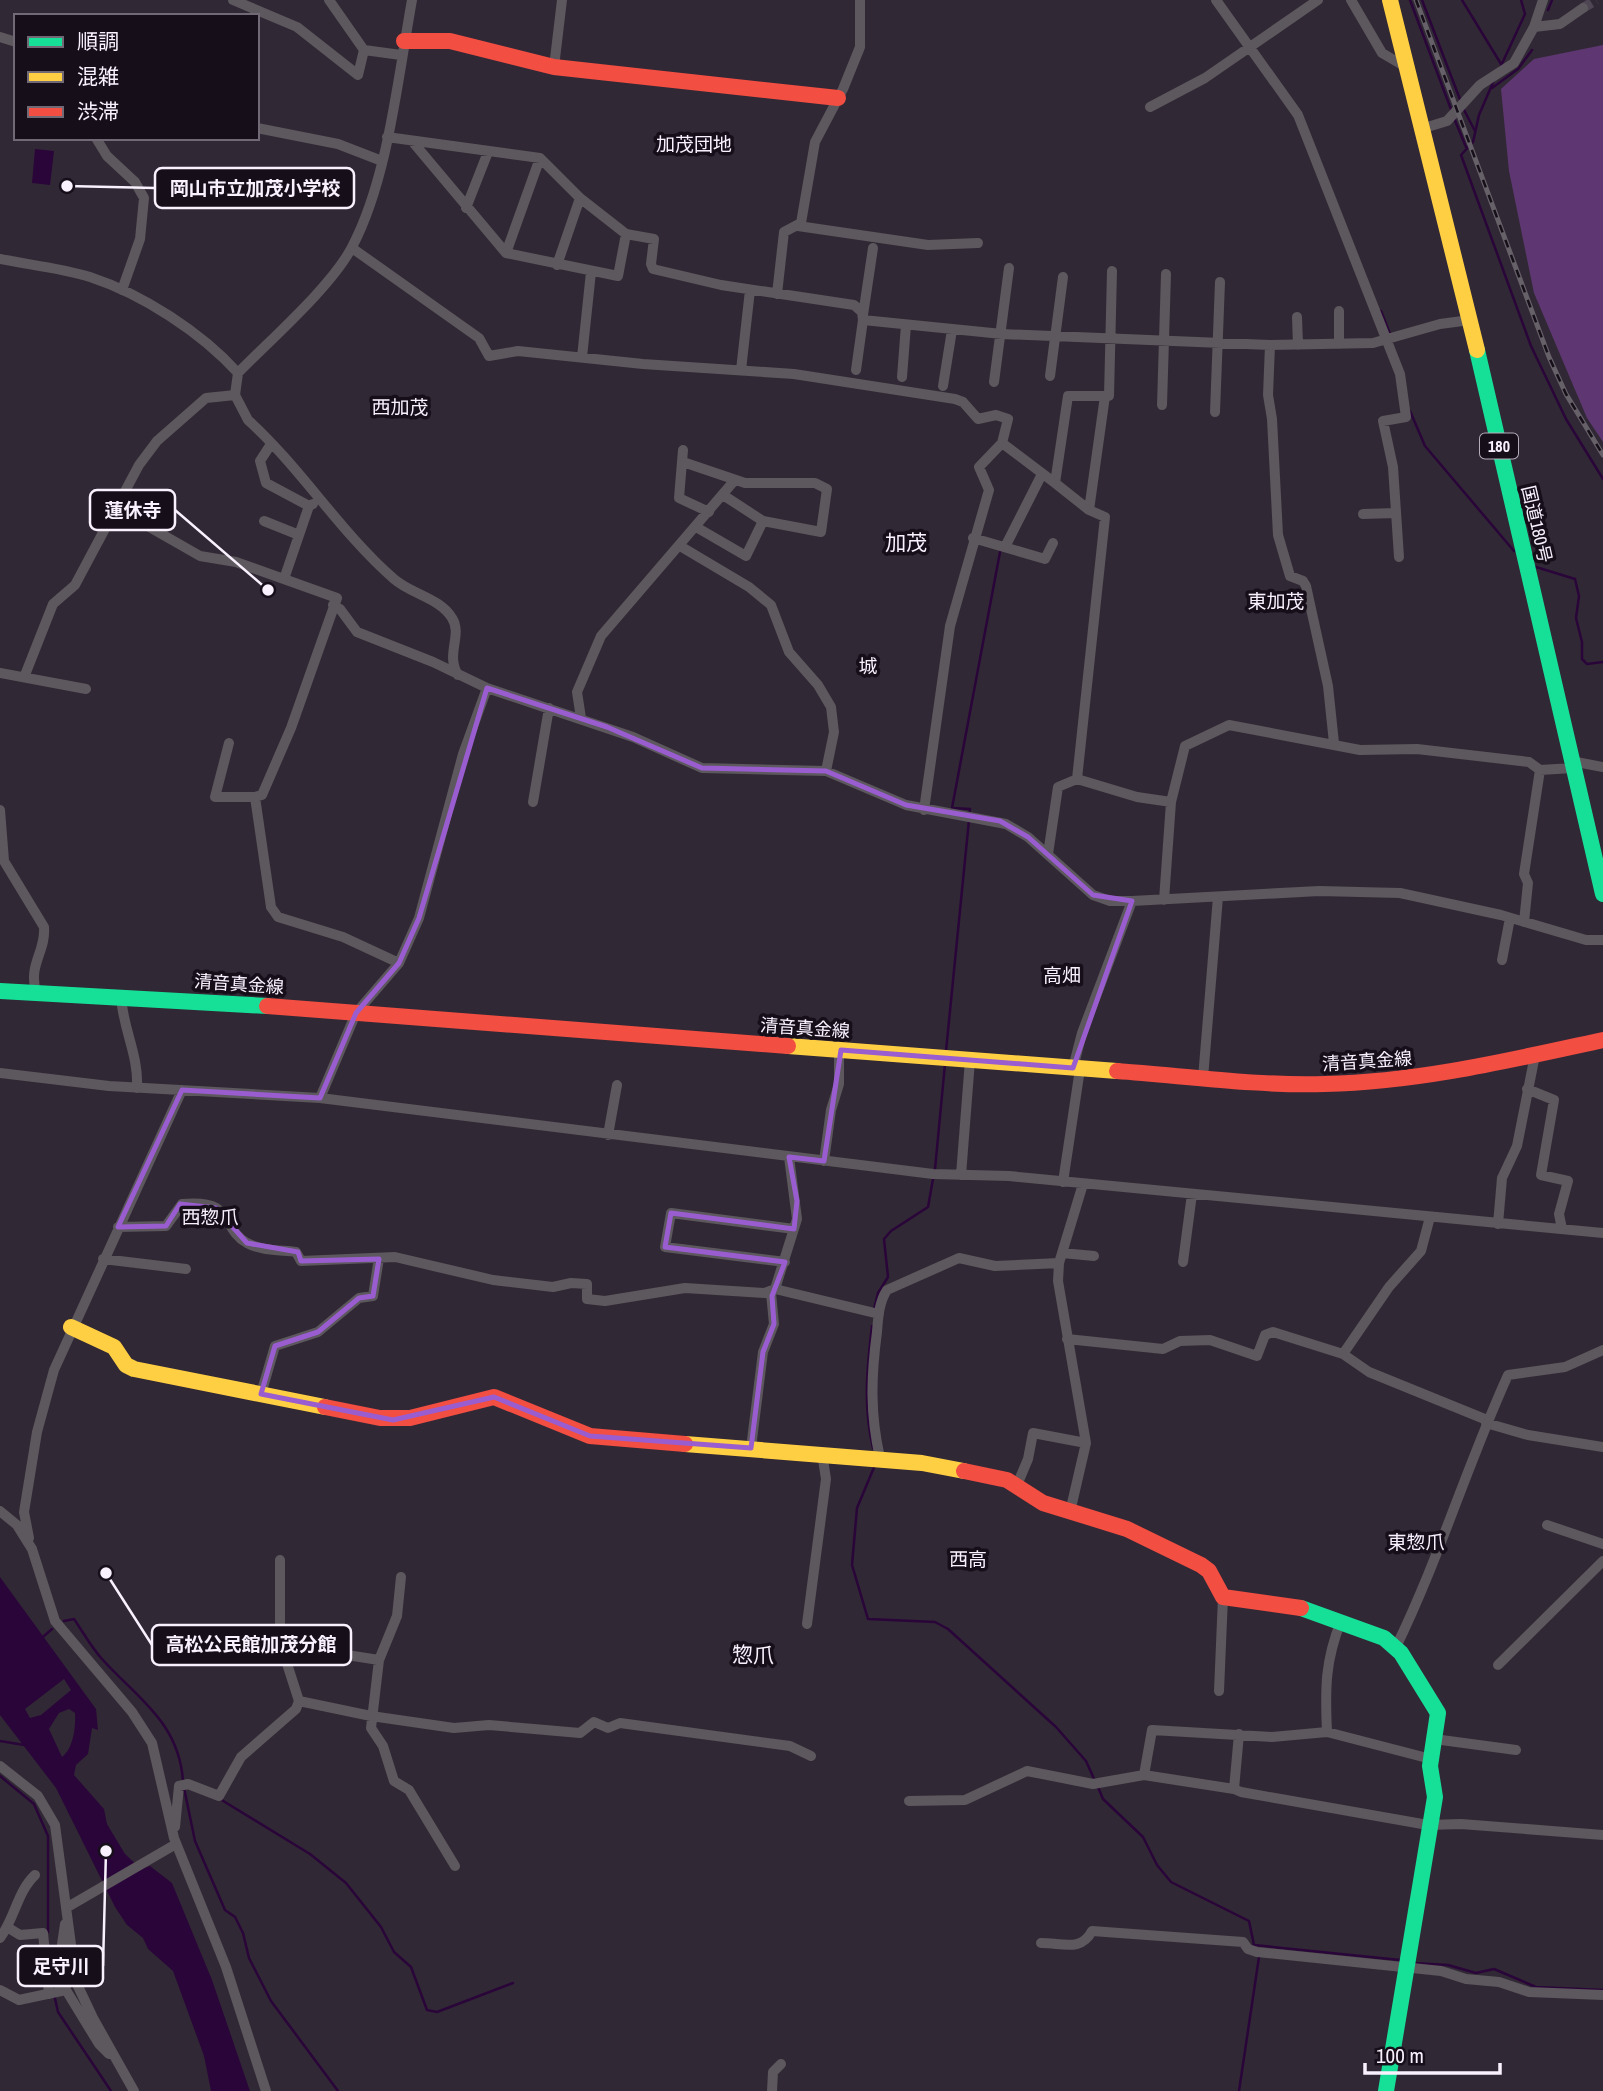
<svg xmlns="http://www.w3.org/2000/svg" width="1603" height="2091" viewBox="0 0 1603 2091" font-family="'Archivo Narrow','Noto Sans JP',sans-serif">
<rect width="100%" height="100%" fill="#312835"/>
<path fill="#5e3772" d="M1603 45V442L1587 418 1534 293 1509 171 1501 89 1534 59Z"/>
<path fill="#2a0539" fill-rule="evenodd" d="M35 149 54 151 50 185 32 183Z
M0 1577 96 1709 98 1730 92 1728 88 1754 76 1765 74 1775 104 1809 107 1824 125 1854 141 1869 150 1866 172 1883 212 1980 250 2091H211L204 2056 173 1971 148 1949 143 1938 127 1925 115 1907 56 1788 0 1715ZM64 1679 71 1690 41 1715 30 1718 25 1709ZM69 1709 75 1713C76 1727 73 1749 62 1757L49 1729 59 1713Z"/>
<g fill="none" stroke-linecap="round" stroke-linejoin="round">
<path stroke="#2a0539" stroke-width="2.5" d="M1410 0 1452 112
M1422 0 1461 102
M1462 0 1501 64
M1548 10 1552 0
M1500 68 1525 14 1521 0
M1494 80 1479 115 1473 142 1461 155 1531 346 1566 419 1603 479
M1492 88 1518 69 1532 50
M1463 108 1475 131
M1454 118 1466 147
M1381 311 1390 334
M1410 411 1425 446 1514 551
M1536 567 1575 579 1579 596 1576 618 1582 642V659L1587 664 1603 662
M969 814 970 809 952 808 1000 552
M946 1051 969 820
M935 1169 945 1064
M874 1309 878 1293 888 1277 884 1239 891 1231 928 1207 933 1179
M872 1326C867 1368 863 1407 873 1448
M875 1465 857 1508 852 1565 868 1619 935 1622 948 1629 1056 1727 1086 1761 1095 1781
M64 1621 74 1619C83 1632 91 1647 102 1659 137 1698 179 1722 183 1781
M44 1636 52 1629
M0 1741 24 1745
M0 1776 34 1804 48 1836V1932
M1098 1787 1103 1799 1143 1837 1157 1865 1171 1882 1249 1921 1254 1945 1400 1960
M184 1788 195 1841 225 1910 235 1917 243 1933 249 1958 271 2001 338 2091
M220 1799 310 1854 346 1883 381 1927 394 1952 411 1967 427 2010 437 2012 513 1983
M1413 1963 1448 1965 1476 1973 1494 1969 1536 1987 1603 1990
M54 1994 58 2012 111 2091
M1239 2091 1259 1957"/>
<path stroke="#4f4653" stroke-width="10" stroke-dasharray="10 5" stroke-linecap="butt" d="M1583 8 1596 0"/>
<path stroke="#5c585d" stroke-width="10" d="M233 0 297 27 358 75 364 50 329 0
M1216 0 1298 115 1400 374 1406 417 1383 421 1393 467 1399 557
M1351 0 1382 53 1406 67
M1534 27 1560 24 1583 8
M0 37 16 42
M364 50 401 55
M554 67 562 0
M1150 107 1205 78 1318 0
M257 128 338 144 382 161
M1421 129 1447 121 1480 85 1514 63 1534 27 1543 0
M387 137 540 158 580 198 626 234 654 239 651 264 653 269 721 285 854 305 862 312 863 320 1002 334 1270 345 1373 343 1440 324 1470 320
M96 138 107 156 135 182 144 198 140 239 122 290
M412 141 506 253 618 276 626 234
M466 208 488 152
M798 226 928 245 978 243
M352 248 479 338 489 356 518 351 643 364 794 374 955 399 963 402 978 419 996 415 1008 419 1002 443 1055 483
M506 253 540 158
M0 259C30 265 61 268 90 277 142 294 201 332 238 373L235 395 248 420C301 468 340 532 394 579 411 594 440 598 452 618 463 635 445 654 458 675
M557 265 580 198
M1112 271 1109 396H1068L1055 483 1089 510 1105 517 1077 779 1137 797 1171 802
M777 294 784 232 801 223 815 142 843 89 860 47V0
M1339 311V344
M863 315 873 248
M1297 317 1298 345
M1270 345 1268 395 1272 419 1278 535 1290 576 1303 581 1306 586 1328 686 1334 743
M582 357 591 272
M741 370 750 290
M856 370 863 320
M238 373C270 340 332 286 352 247 388 179 398 77 412 0
M1050 376 1063 277
M902 377 906 325
M994 382 1009 268
M943 386 952 330
M1162 405 1166 274
M1215 412 1220 282
M271 444 260 461 266 483 309 506
M683 450 679 498 709 512
M683 462 745 483H815L827 489 821 532 763 521 723 495
M116 508 200 556 236 562 337 598 291 728 262 795 255 797 271 907 278 917 343 937 399 963
M1089 510 1105 396
M1363 514 1396 513
M264 521 299 535
M696 527 746 556 763 521
M973 538 1045 559 1053 543
M680 546 749 587 771 605 789 652 818 685 831 707 834 732 826 771
M1005 547 1042 474
M284 579 309 506 313 504
M333 605 340 609 357 632 433 662 487 688 633 737 702 768 826 771 906 805 1006 824 1028 837 1093 895 1110 901H1132L1319 891 1400 893 1501 915 1586 940H1603
M0 673 86 689
M25 675 53 604 75 585 139 465 157 441 206 398 235 395
M581 718 577 692 601 636 734 481
M229 743 215 797H255
M1571 761 1603 767
M533 802 549 708
M0 810 4 861 44 927C46 952 28 964 36 992
M924 810 950 626 989 490 979 467 1002 443
M1048 854 1058 787 1077 779
M1164 900 1171 802 1185 746 1229 725 1360 750 1417 749 1529 762 1540 770 1573 768
M1524 922 1528 883 1524 874 1540 770
M1502 960 1510 918
M121 995C122 1027 139 1055 137 1088
M1073 1068 1082 1033 1132 901
M0 1073 109 1086 320 1098 933 1174 1009 1176 1603 1233
M1203 1078 1218 897
M1527 1089 1554 1100 1541 1175 1568 1181 1559 1214 1562 1229
M320 1098 356 1013 399 963 419 918 463 754 487 688
M608 1135 617 1085
M824 1161 831 1110 839 1084V1050
M961 1175 970 1060
M1063 1182 1080 1069
M1430 1217 1421 1251 1389 1287 1343 1354 1369 1372 1487 1420
M1498 1224 1502 1178 1517 1146 1535 1055
M118 1227 166 1226 182 1204C237 1199 219 1227 247 1243 262 1251 280 1250 296 1252L301 1261 395 1257 493 1280 553 1287 571 1283 587 1284V1299L605 1301 685 1288 765 1293 775 1289 879 1314
M1062 1253 1094 1256
M103 1259 186 1269
M785 1262 665 1247 671 1213 794 1229
M1183 1262 1192 1194
M775 1289 797 1219 789 1157
M1067 1339 1163 1349 1180 1341 1210 1340 1257 1356 1265 1335 1273 1332 1343 1354
M261 1394 275 1346 318 1332 359 1298 373 1296 379 1258
M1486 1423 1528 1435 1603 1447
M751 1448 763 1352 774 1324 771 1293
M880 1458C870 1414 871 1377 877 1332 878 1318 879 1302 887 1290L959 1258 995 1266 1059 1263
M1017 1485 1028 1459 1033 1433 1086 1443 1058 1281 1059 1263 1083 1184
M0 1511 17 1525 32 1549 55 1621 132 1712 152 1743 174 1838 226 1967 266 2091
M1070 1512 1086 1443
M1547 1525 1603 1544
M29 1538 24 1512 37 1432 54 1370 182 1090
M401 1577 397 1616 379 1660 371 1728 383 1746 394 1781 409 1790 455 1866
M807 1624 826 1479 822 1453
M1396 1647C1439 1559 1467 1465 1508 1375L1565 1367 1603 1350
M321 1651 379 1660
M1498 1665 1603 1561
M1219 1691 1223 1597
M299 1701 371 1716 454 1728 489 1725 580 1733 594 1722 608 1728 620 1723 790 1746 811 1756
M1327 1732C1325 1689 1325 1661 1341 1621
M1239 1734 1234 1789 1241 1792 1428 1825 1461 1824 1603 1835
M1434 1739 1516 1750
M0 1766 38 1796 55 1825 76 1982 93 2018 134 2091
M1144 1775 1234 1789
M909 1801 965 1800 1027 1771 1093 1784 1144 1775 1152 1730 1272 1737 1327 1732 1431 1759
M175 1827 179 1786 188 1784 219 1796 241 1757 296 1709 299 1701 280 1642V1560
M66 1908 176 1844
M65 1924 62 1944 66 1990
M7 1927 20 1935 43 1933 49 1994
M0 1938C15 1918 17 1892 35 1875
M1041 1943C1063 1943 1081 1952 1092 1931L1243 1942 1248 1949 1257 1952 1441 1971 1466 1979 1499 1982 1529 1992 1603 1995
M0 1990 19 2000 66 1990 99 2044 109 2054
M772 2091 773 2072 781 2064"/>
<path stroke="#16e098" stroke-width="16" d="M1477 350 1603 894
M0 991 267 1006
M1301 1608 1384 1638 1401 1653 1438 1713 1430 1766 1435 1797 1386 2091"/>
<path stroke="#ffcf43" stroke-width="16" d="M1390 0 1477 350
M788 1046 1117 1071
M71 1327 114 1347 126 1365 134 1369 325 1407
M685 1444 922 1463 964 1471"/>
<path stroke="#f24e42" stroke-width="16" d="M404 41H450L554 67 838 98
M267 1006 788 1046
M1117 1071C1186 1076 1256 1086 1325 1084 1419 1082 1511 1060 1603 1040
M325 1407 380 1418H410L494 1397 590 1436 685 1444
M964 1471 1007 1480 1043 1503 1127 1529 1201 1565 1209 1571 1223 1597 1301 1608"/>
<g stroke="#666168" stroke-width="5">
<path id="rail" d="M1416 0 1549 357 1566 394 1603 455"/>
</g>
<use href="#rail" stroke="#160f1a" stroke-width="2.5" stroke-dasharray="8" stroke-linecap="butt"/>
</g>
<path fill="none" stroke="#9a5dcf" stroke-width="5" stroke-linejoin="round" d="M487 688 607 727 702 768 826 771 906 805 1000 821 1028 837 1093 895 1132 901 1073 1068 841 1050 824 1161 789 1157 797 1201 794 1229 671 1213 665 1247 785 1262 772 1296 774 1324 763 1352 751 1448 590 1436 494 1397 393 1420 261 1394 275 1346 318 1332 359 1298 373 1296 379 1259 301 1261 298 1252 247 1243 216 1208 180 1204 166 1226 118 1227 182 1090 320 1098 356 1013 399 963 419 918Z"/>
<g text-anchor="middle" dominant-baseline="central" stroke-width="7" stroke-linejoin="round" paint-order="stroke">
<rect fill="#160f1a" stroke="#b5adba" stroke-width="2" x="1480" y="433.5" width="38" height="25" rx="5"/>
<g font-size="16" font-weight="bold" fill="#f9f1fe">
<text x="1499" y="446">180</text>
</g>
<g font-size="18" fill="#f9f1fe" stroke="#160f1a">
<text transform="translate(1537 524) rotate(77)">国道180号</text>
<text transform="translate(239 984) rotate(4)">清音真金線</text>
<text transform="translate(805 1028) rotate(4)">清音真金線</text>
<text transform="translate(1367 1061) rotate(-4)">清音真金線</text>
</g>
<g font-size="19" fill="#f9f1fe" stroke="#160f1a">
<text x="694" y="144">加茂団地</text>
<text x="400" y="407">西加茂</text>
<text x="1276" y="601">東加茂</text>
<text x="868" y="666">城</text>
<text x="1062" y="975">高畑</text>
<text x="210" y="1217">西惣爪</text>
<text x="1416" y="1542">東惣爪</text>
<text x="968" y="1559">西高</text>
</g>
<g font-size="21" fill="#f9f1fe" stroke="#160f1a">
<text x="906" y="542">加茂</text>
<text x="753" y="1654">惣爪</text>
</g>
</g>
<path fill="none" stroke="#f9f1fe" stroke-width="2.5" d="M67 186L155 188M268 590L175 510M106 1573L152 1645M106 1851L103 1966"/>
<g fill="#f9f1fe" stroke="#160f1a" stroke-width="2.5">
<circle cx="67" cy="186" r="7"/>
<circle cx="268" cy="590" r="7"/>
<circle cx="106" cy="1573" r="7"/>
<circle cx="106" cy="1851" r="7"/>
</g>
<g fill="#160f1a" stroke="#f9f1fe" stroke-width="2.5">
<rect x="155" y="168" width="199" height="40" rx="7"/>
<rect x="90" y="490" width="85" height="40" rx="7"/>
<rect x="152" y="1625" width="199" height="40" rx="7"/>
<rect x="18" y="1946" width="85" height="40" rx="7"/>
</g>
<g font-size="19" text-anchor="middle" font-weight="bold" fill="#f9f1fe">
<text x="255" y="195">岡山市立加茂小学校</text>
<text x="133" y="517">蓮休寺</text>
<text x="251" y="1651">高松公民館加茂分館</text>
<text x="61" y="1973">足守川</text>
</g>
<rect x="14" y="14" width="245" height="126" fill="#160f1a" stroke="#716975" stroke-width="2"/>
<rect x="28" y="37" width="35" height="10" fill="#16e098" stroke="#716975" stroke-width="2"/>
<text x="77" y="49" font-size="21" fill="#f9f1fe">順調</text>
<rect x="28" y="72" width="35" height="10" fill="#ffcf43" stroke="#716975" stroke-width="2"/>
<text x="77" y="84" font-size="21" fill="#f9f1fe">混雑</text>
<rect x="28" y="107" width="35" height="10" fill="#f24e42" stroke="#716975" stroke-width="2"/>
<text x="77" y="119" font-size="21" fill="#f9f1fe">渋滞</text>
<path d="M1365 2063v10h135v-10" fill="none" stroke="#f9f1fe" stroke-width="3.5"/>
<text x="1376" y="2063" font-size="21" fill="#f9f1fe" stroke="#160f1a" stroke-width="5" paint-order="stroke">100 m</text>
</svg>
